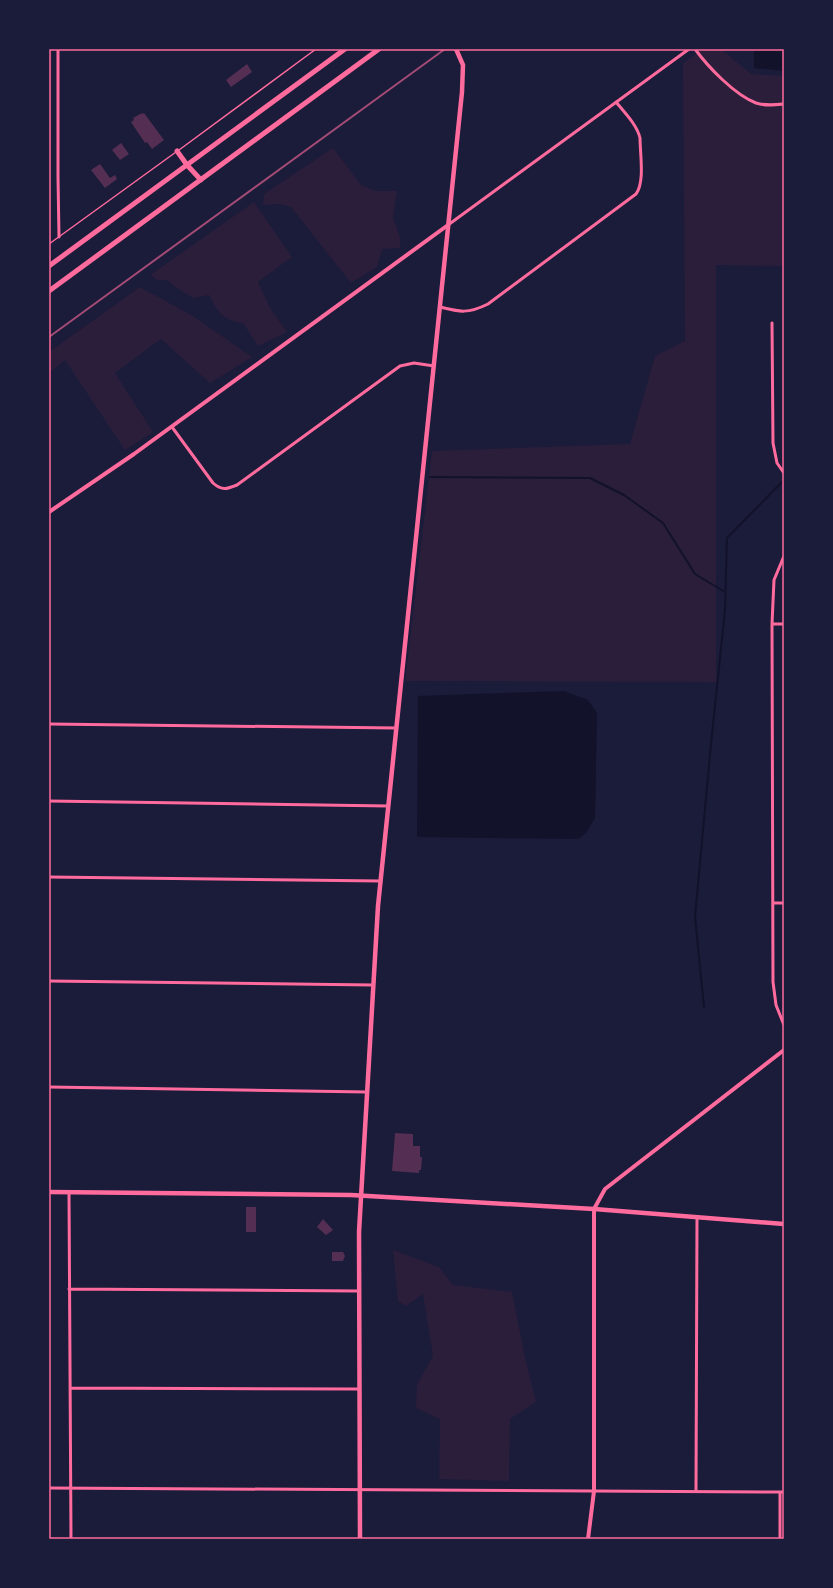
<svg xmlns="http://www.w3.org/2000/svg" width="833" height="1588" viewBox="0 0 833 1588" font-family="Barlow,sans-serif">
<rect width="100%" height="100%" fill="#1b1b3a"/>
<path fill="#2a1e3b" d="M49 49H52L51 165H49Z
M704 49H721L751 74 784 76V266L716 265V682L405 681 432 451 630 444 655 356 685 341 683 63Z
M333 148 361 185 376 191H397L393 217 400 238V248L382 249 377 267 351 283 291 207 279 204 263 205 264 194Z
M254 202 292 257 258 282 270 308 287 332 258 346 243 323C224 321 217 312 209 295L193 298 177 288 167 280H157L150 275Z
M140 287 193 316 252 357 210 383 161 339 115 373 153 432 125 450 65 360 49 373V352Z
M393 1250 439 1267 453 1285 512 1292 525 1358 536 1402 510 1419 509 1481 439 1479 440 1419 416 1408 417 1384 433 1356 423 1294 406 1306 398 1301Z"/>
<path fill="#12122b" d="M754 49H784V71L754 68Z
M564 691 588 700 597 713 595 818 586 833 578 839 417 837 418 696Z"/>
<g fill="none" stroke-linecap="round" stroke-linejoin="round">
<path stroke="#12122b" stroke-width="2" d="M430 477 590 478 624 495 663 523 695 574 725 592
M704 1007 695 917 711 744 725 610 727 538 784 480"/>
</g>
<path fill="#542f53" d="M247 64 252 72 231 87 226 80Z
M142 113V114L144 113 164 140 152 149 147 142 145 143 131 122 134 120 133 118Z
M121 143 129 154 120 160 112 150Z
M100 164 110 178 115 175 117 179 105 188 91 170Z
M395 1133 413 1134V1146H420V1157H422L421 1170H419V1173L392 1171Z
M246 1207H256V1232H246Z
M323 1219 333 1230 326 1235 317 1227Z
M332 1252H343L345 1256 343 1261H332Z"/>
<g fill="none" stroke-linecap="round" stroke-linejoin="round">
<path stroke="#ff6b9d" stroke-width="1.5" d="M179 150 316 49
M49 244 176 152"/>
<path stroke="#ff6b9d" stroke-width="3" d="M58 49V177L59 237
M695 49C708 67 735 95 756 103 765 106 774 105 784 104
M448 225 689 49
M440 307C460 312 468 314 488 304L636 194C645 182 640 154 640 138 637 125 625 113 616 102
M772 323 773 443 777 463 784 473
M172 427 213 483C222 491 227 489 237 485L400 366 414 363 434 366
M784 556 774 580 772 624 773 982 776 1005 784 1025
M772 624H784
M49 724 396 728
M49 801 388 806
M49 877 380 881
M773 903H784
M49 981 373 985
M49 1087 367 1092
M69 1192 71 1539
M69 1289 359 1291
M70 1388 359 1389
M49 1488 784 1492
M696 1491 697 1217
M780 1539V1492"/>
<path stroke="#ff6b9d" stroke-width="4" d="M49 512 134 454 448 225
M588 1539 594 1491V1209L605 1189 784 1050"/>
<path stroke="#ff6b9d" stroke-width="4.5" d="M49 1192 351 1195 594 1209 784 1224
M360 1539 359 1232 378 906 462 92 463 65 456 49"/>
<path stroke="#ff6b9d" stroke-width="5" d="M177 151 187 165 201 180
M49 266 345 49
M49 291 379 49"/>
<path stroke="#a44b75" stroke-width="2" d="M49 337 445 49"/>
</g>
<rect width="833" height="1588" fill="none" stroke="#1b1b3a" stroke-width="100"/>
<rect x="50" y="50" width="733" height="1488" fill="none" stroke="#ff6b9d" stroke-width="1.5"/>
</svg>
